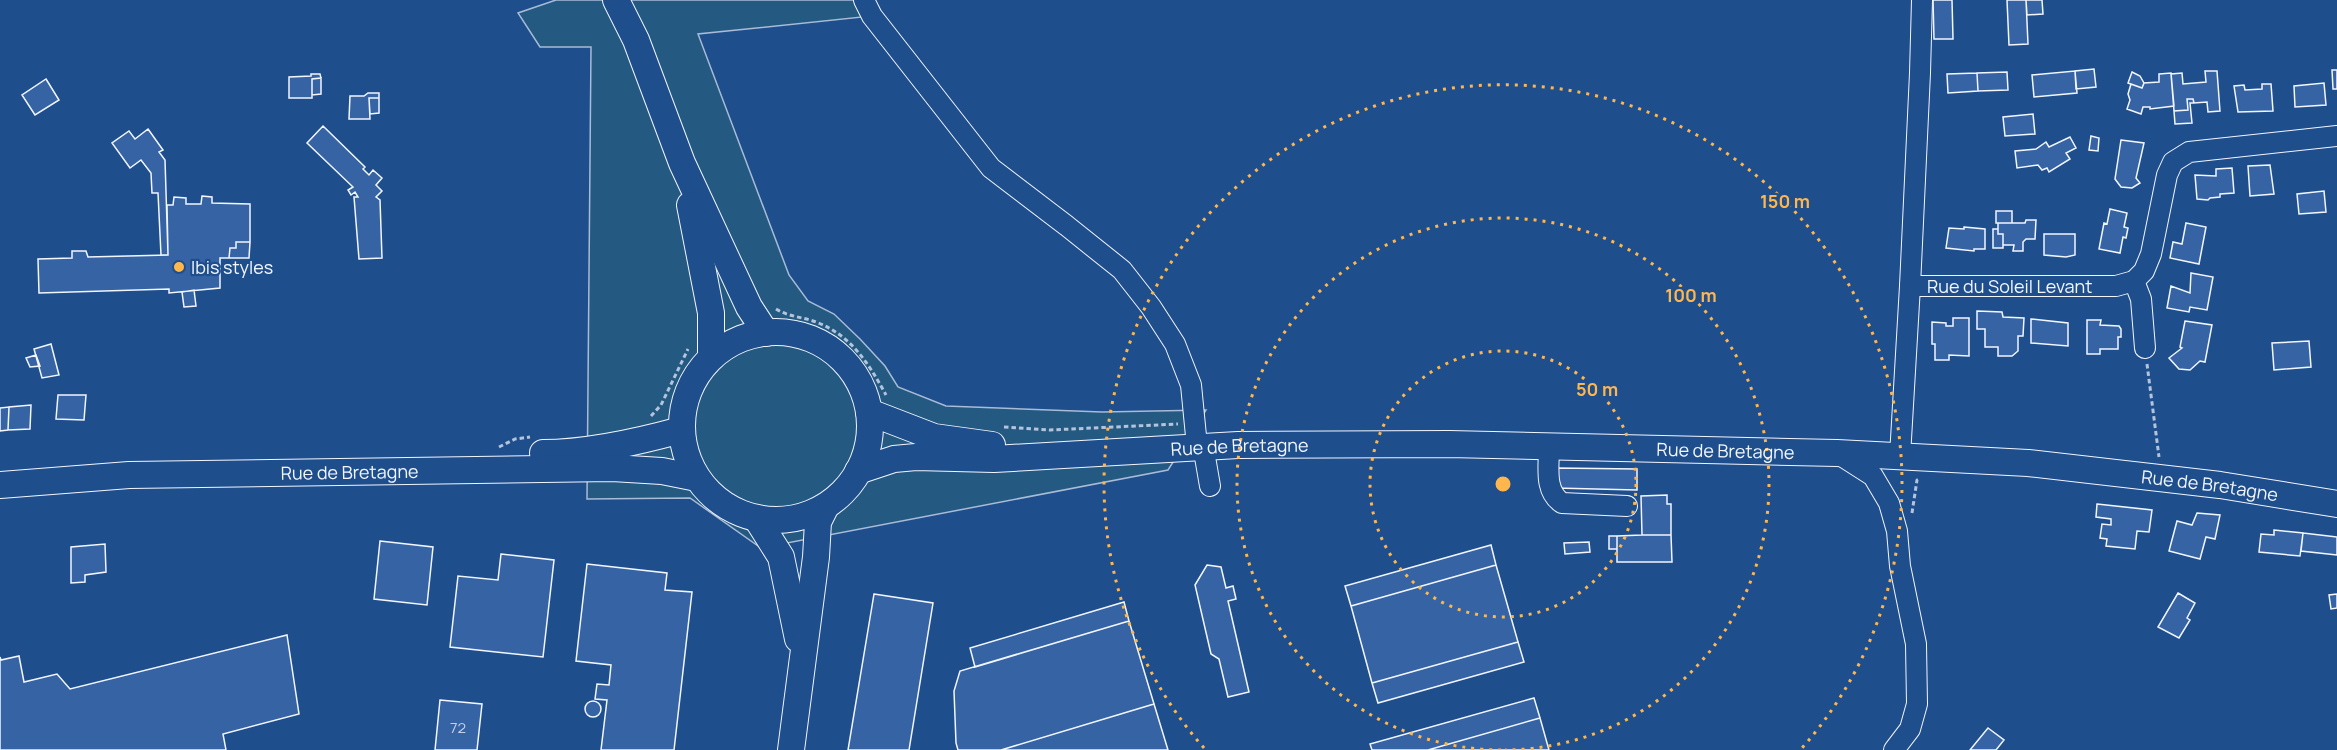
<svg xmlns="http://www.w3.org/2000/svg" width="2337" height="750" viewBox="0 0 2337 750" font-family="Manrope,sans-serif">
<rect width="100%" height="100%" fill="#1f4e8c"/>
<path fill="#245a82" stroke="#a8bbd7" stroke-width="1.5" d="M556 0H859L872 16 698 34 789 275 808 301 834 314 860 339 885 366 898 387 946 406 1102 412 1206 410 1168 470 761 548 690 498 587 499 591 47H540L518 13Z"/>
<path fill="#3563a3" stroke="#f2f6ff" stroke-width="1.5" d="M1933 0H1952L1953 39H1934Z
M2007 0H2026L2028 44 2009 45Z
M2026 0H2042L2043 14 2027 15Z
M2094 69 2096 87 2076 89 2075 71Z
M2332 70H2337V89H2333Z
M2075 71 2077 93 2034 97 2032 75Z
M2205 71H2217L2220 111 2208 112 2207 102 2194 103 2193 99H2187L2188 110 2174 111 2171 74 2182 73 2183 84 2206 82Z
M2007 72 2008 90 1978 91 1977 73Z
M2132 72 2140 76 2144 83 2142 88 2128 83Z
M1977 73 1978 91 1948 93 1947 74Z
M311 74H320L321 78 312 79V98H289V77L311 76Z
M2159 74 2171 73 2174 106 2150 109V107H2143L2141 114 2127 109 2130 100 2128 94 2131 84 2142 88 2144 83 2159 82Z
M321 78V94L312 95V79Z
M46 79 59 100 35 115 22 95Z
M2324 83 2326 105 2295 107 2294 86Z
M2262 84H2271L2273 111 2238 112 2234 86 2244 85 2245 90 2262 89Z
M368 93H379V98H369L370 119H349L350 96H364Z
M369 98H379V113L370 114Z
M2187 99H2193L2194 103H2190L2192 123 2175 124 2174 111 2188 110Z
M2033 114 2035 134 2005 136 2003 117Z
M323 126 365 167 363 169 369 175 373 170 382 178 376 185 382 191 376 197 380 200 382 258 359 259 354 197H358L355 192 351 195 348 190 353 187 307 143Z
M148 129 163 150 159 152 165 160 168 255H161L158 193H152L151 173 141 160 130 168 112 143 129 131 135 139Z
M2091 136 2099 138 2098 151 2089 150Z
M2070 137 2076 148 2066 153 2070 159 2049 172 2047 168 2042 170 2038 165 2017 168 2015 151 2036 149 2046 142 2049 147Z
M2121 140 2144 143 2136 178 2140 183 2132 188 2121 187 2115 179Z
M2270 165 2274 194 2250 196 2248 166Z
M2232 168 2234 193 2220 194V197L2210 198 2208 200 2197 199 2195 175 2216 176V169Z
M2324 191 2326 212 2299 214 2297 194Z
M202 196 212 197V203L250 204V242H236V248H230L229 258H220V288L169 293V289L39 293 38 259 72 258V251H86L88 257 168 255 167 205H173L174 197 186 198V204H201Z
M2110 209 2127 213 2124 227 2128 228 2126 238 2123 237 2120 253 2099 249 2104 223 2107 224Z
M1996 211H2012V223H1996Z
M2026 220H2036L2035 239H2026L2023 242V251H2013L2014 245H2003V234H1998V223H2025Z
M2186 223 2206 227 2199 264 2170 258 2173 242 2182 244Z
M1964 227 1985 229V249H1974V251L1946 248 1949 228 1964 229Z
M1993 229H1998V234H2003V248H1993Z
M2044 234H2075V255L2066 257 2044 255Z
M236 242H250L249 258H229L230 248H236Z
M2191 273 2213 277 2207 310 2190 307 2189 312 2167 308 2171 286 2190 293Z
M194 290 196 306 184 307 182 292Z
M1977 311 2002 312 2003 317 2024 318 2023 336H2018V351L2012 356H1998V347H1985V329H1977Z
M1953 318H1969V356L1949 355V360H1935V344H1932V322L1946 323V326H1953Z
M2031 319 2068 323V346L2031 343Z
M2087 320H2101L2100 325 2119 326 2121 329V337H2118V349H2100V354H2087Z
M2185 321 2212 325 2205 362 2200 361 2190 370 2179 369 2169 358 2182 348 2180 347Z
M2309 341 2311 367 2274 370 2272 343Z
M51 344 59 375 42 378 34 349Z
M36 355 40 366 30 367 26 358Z
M58 395H86L84 420 56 419Z
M31 405 30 429 8 430 9 407Z
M9 407 8 430 0 431V408Z
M1555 468 1637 469V490L1555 488Z
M1667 495V504H1671V535H1642L1641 496Z
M2097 504 2152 510 2149 532 2137 531 2135 549 2106 546 2107 539 2100 538 2102 524 2111 525V519L2096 517Z
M2197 513 2220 515 2215 539 2206 537 2200 559 2169 551 2177 521 2192 525Z
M2274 530 2303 533 2300 556 2259 552 2261 534 2274 535Z
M2303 533 2337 537V555L2301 551Z
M1642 535H1671L1672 562H1617V536Z
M1609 536H1617V549H1609Z
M380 541 433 547 427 605 374 599Z
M1589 542 1590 552 1565 554 1564 543Z
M105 544 106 572 85 575V582L71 583V547Z
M1491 545 1496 565 1351 606 1345 586Z
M501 554 554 560 543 657 450 647 458 576 498 580Z
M587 564 667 573 665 590 692 592 674 750H601L607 700 595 699 597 684 609 685 611 665 576 661Z
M1207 565 1221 567 1226 588 1233 586 1236 599 1228 601 1249 692 1228 697 1219 659 1211 654 1195 585Z
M1496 565 1518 642 1372 683 1351 606Z
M2178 593 2195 603 2187 618 2190 620 2179 638 2158 627Z
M874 594 933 603 909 750H848Z
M2337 594V608L2331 609 2329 595Z
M1124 602 1129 621 975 667 970 648Z
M1129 621 1154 704 1001 750H958L956 743 954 691 960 671Z
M287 635 299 714 223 734 226 750H0V657L1 660 19 656 24 682 57 674 70 689Z
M1518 642 1524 662 1378 703 1372 683Z
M1534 698 1540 718 1428 750H1372L1370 744Z
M440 700 482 704 477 750H435Z
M585 709a8 8 0 1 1 16 0a8 8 0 1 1-16 0Z
M1154 704 1168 750H1001Z
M1540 718 1549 750H1428Z
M1988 728 2004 740 1996 750H1970Z"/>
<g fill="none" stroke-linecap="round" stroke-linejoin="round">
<g stroke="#f2f6ff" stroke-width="22">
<g id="minor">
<path d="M864 0 872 16 991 168 1067 226 1122 270 1151 307 1175 344 1191 385 1196 436 1205 457 1210 486"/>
<path d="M2134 281 2141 299 2145 348"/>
<path d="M1910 286 1920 73 1922 0"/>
<path d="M1549 447C1549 467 1544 491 1562 503L1627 506"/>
<path d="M1837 453 1873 476 1889 503 1897 531 1900 566 1916 644 1917 704 1910 729 1894 750"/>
<path id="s1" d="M1900 456 1910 286H2116L2134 281 2144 271 2151 254 2167 175 2173 162 2189 152 2337 136"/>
</g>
</g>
<g stroke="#f2f6ff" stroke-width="28">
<g id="major">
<path d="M616 0 636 40 682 163 749 307 766 333"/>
<path d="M690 205 711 313V357"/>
<circle cx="776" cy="426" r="94"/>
<path d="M869 412 934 437 992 445"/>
<path d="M543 453C589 453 637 442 681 430"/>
<path id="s2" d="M858 471 894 459 916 457 994 459 1238 445 1449 444 1837 453 2028 463 2220 485 2337 504"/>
<path id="s3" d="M0 485 129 475 612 468 662 471 697 478"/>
<path d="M757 519 781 557 798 639"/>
<path d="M791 750 816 557 818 522 825 508"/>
</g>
</g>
<path stroke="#b3c4dc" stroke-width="3" stroke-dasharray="4.5 3" stroke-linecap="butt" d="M776 309C789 317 803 317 816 322 851 335 869 364 886 395
M2147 364 2159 457
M651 416 661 405 688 349
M1004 427 1050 430 1178 424
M499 447 515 439 530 437
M1912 513 1917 480 1919 479"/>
<use href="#minor" stroke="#1f4e8c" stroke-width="20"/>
<use href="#major" stroke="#1f4e8c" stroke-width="26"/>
</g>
<g fill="none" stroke="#ffb74d" stroke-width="3" stroke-dasharray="3 6">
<circle cx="1503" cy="484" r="133"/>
<path d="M1501 750A266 266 0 1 1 1505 750"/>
<path d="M1204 748A399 399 0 1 1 1802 748"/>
</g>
<circle fill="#ffb74d" stroke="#1f4e8c" stroke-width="2" cx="179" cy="267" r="6"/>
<g text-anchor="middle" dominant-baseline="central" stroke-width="4.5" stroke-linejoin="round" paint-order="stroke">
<g font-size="15" fill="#c3d1e8">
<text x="458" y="727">72</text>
</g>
<g font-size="18" fill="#f2f6ff" stroke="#1f4e8c" text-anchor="start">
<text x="191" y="267">Ibis styles</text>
</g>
<g font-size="18" fill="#f2f6ff" stroke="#1f4e8c">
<text stroke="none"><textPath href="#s1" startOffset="270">Rue du Soleil Levant</textPath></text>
<text stroke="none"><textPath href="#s2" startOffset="384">Rue de Bretagne</textPath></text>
<text stroke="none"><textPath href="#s2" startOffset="870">Rue de Bretagne</textPath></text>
<text stroke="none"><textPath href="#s3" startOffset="350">Rue de Bretagne</textPath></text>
<text stroke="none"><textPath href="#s2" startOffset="1356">Rue de Bretagne</textPath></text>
</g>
</g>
<circle cx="1503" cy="484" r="9" fill="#ffb74d" stroke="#1f4e8c" stroke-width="3"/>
<g font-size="18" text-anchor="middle" font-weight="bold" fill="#ffb74d" stroke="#1f4e8c" stroke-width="4.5" stroke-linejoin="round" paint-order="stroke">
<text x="1785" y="208">150 m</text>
<text x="1691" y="302">100 m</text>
<text x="1597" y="396">50 m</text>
</g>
</svg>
